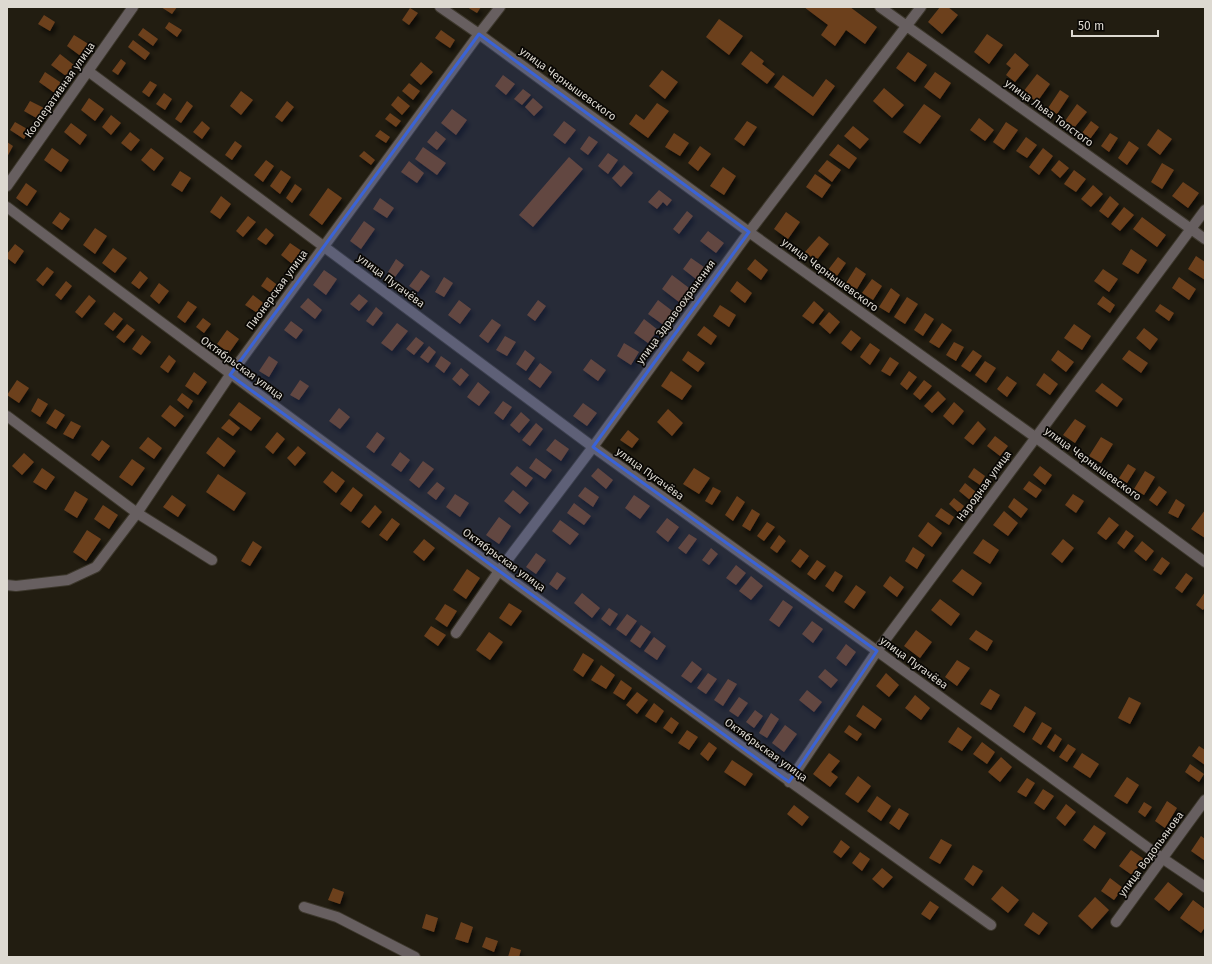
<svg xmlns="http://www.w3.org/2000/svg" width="1212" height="964" viewBox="0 0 1212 964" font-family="'Fira Sans',sans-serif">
<defs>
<filter id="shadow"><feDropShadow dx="2.5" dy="4.5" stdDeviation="2" flood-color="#0009"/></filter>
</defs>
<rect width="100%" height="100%" fill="#221d11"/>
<path fill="#6c401e" filter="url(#shadow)" d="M161 7H177L172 14Z
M467 7H481L477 13Z
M804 7H850L877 27 865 44 846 30 835 46 821 35 828 25Z
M940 7H948L958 15 942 34 928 22Z
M410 8 418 13 409 25 402 20Z
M44 15 55 22 50 31 38 24Z
M719 19 743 36 729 55 706 37Z
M169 22 182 30 177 37 165 28Z
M143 28 158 39 153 46 138 35Z
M441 30 455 40 450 48 435 38Z
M987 34 1003 45 989 64 974 52Z
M74 35 90 45 82 57 67 46Z
M133 40 150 53 145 60 128 47Z
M751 51 764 61 762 64 775 74 767 84 741 64Z
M908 52 927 65 915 82 896 68Z
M1015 53 1029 65 1015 82 1006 75 1011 68 1006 64Z
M60 54 74 65 66 76 51 65Z
M121 59 126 63 118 75 112 71Z
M421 62 433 72 421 85 410 75Z
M662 70 678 82 665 99 649 86Z
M45 72 63 84 56 94 39 82Z
M935 72 951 83 940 99 924 87Z
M1037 74 1050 84 1037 102 1023 92Z
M503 75 515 84 506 95 495 86Z
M783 75 813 97 826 79 835 86 813 116 774 87Z
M150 81 157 85 149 97 142 92Z
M409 83 420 91 413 100 402 91Z
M884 88 904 105 892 118 873 101Z
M523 89 531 95 522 105 514 99Z
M1060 90 1069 96 1057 114 1048 108Z
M241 91 253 100 241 115 230 106Z
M164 93 172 99 165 110 156 104Z
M398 96 410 106 402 115 391 105Z
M89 98 104 109 95 121 81 110Z
M533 98 543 107 534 116 525 107Z
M30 101 46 109 40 120 24 111Z
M187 101 193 106 181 123 175 119Z
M287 101 294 107 282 122 275 117Z
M657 103 669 111 648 138 629 124 636 114 644 120Z
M924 104 941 116 920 144 903 132Z
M1077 104 1087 112 1074 128 1065 121Z
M452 109 467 120 456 135 441 123Z
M390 113 401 121 396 127 385 119Z
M111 115 121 123 111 135 102 127Z
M979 118 994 130 985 141 970 130Z
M202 121 210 128 202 139 193 132Z
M564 121 576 130 565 144 553 135Z
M747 121 757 127 744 146 734 139Z
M1091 121 1099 127 1090 139 1082 133Z
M15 122 29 130 24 139 10 130Z
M1006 122 1018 130 1004 150 993 142Z
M71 123 87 135 80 145 64 132Z
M853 126 869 139 860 149 844 136Z
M1158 129 1172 139 1160 155 1147 145Z
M380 130 390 137 386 143 375 136Z
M436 131 446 139 437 150 427 142Z
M130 132 140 140 131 151 121 143Z
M674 133 689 143 680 156 665 147Z
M1110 133 1118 138 1109 152 1101 146Z
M589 136 598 142 588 155 580 149Z
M1026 137 1037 145 1027 158 1016 151Z
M235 141 242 146 232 160 225 155Z
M1129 141 1139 148 1127 165 1118 158Z
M7 142 13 146 7 157Z
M838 144 857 158 849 169 829 155Z
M700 146 711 154 698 171 688 163Z
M423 147 446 163 437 175 415 159Z
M52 148 69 160 61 172 44 160Z
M151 148 164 158 154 171 141 160Z
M1043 148 1053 156 1039 175 1029 167Z
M364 151 375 160 371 165 359 156Z
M608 153 618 160 608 174 598 166Z
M569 157 583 169 533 227 519 215Z
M266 160 274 166 263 182 254 175Z
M827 160 841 170 832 182 818 171Z
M1059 160 1069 168 1060 178 1051 170Z
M409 161 424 173 417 183 401 172Z
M1162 163 1174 170 1162 189 1151 182Z
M624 165 633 173 621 187 612 178Z
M723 167 736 176 724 195 710 186Z
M281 170 291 177 280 194 270 186Z
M1074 170 1086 179 1076 192 1064 184Z
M180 171 191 178 182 192 171 185Z
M815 174 831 185 822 198 806 187Z
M1183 182 1199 193 1188 208 1172 196Z
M26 183 37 191 27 206 16 198Z
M295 184 302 189 292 203 286 198Z
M1093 185 1103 194 1091 207 1081 199Z
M328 188 342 198 322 225 309 215Z
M659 190 672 200 667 206 663 202 657 209 648 202Z
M221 196 231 204 220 219 210 212Z
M1110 196 1119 204 1108 218 1099 211Z
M380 198 394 208 387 218 373 209Z
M1124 207 1134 215 1120 231 1111 224Z
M687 211 693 216 679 234 673 229Z
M60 212 70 219 62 230 52 223Z
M786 212 800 222 788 239 774 229Z
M248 216 256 222 243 237 236 231Z
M1142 217 1166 235 1157 247 1133 229Z
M364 221 375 229 361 249 350 241Z
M95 228 107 236 95 254 83 245Z
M266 228 274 235 266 245 257 239Z
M708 231 724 243 716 253 700 241Z
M819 236 829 244 816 261 805 252Z
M290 243 306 254 296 267 281 255Z
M15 244 24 251 15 264 7 258V254Z
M113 248 127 258 115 273 102 263Z
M1131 249 1147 260 1138 274 1122 264Z
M1196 256 1205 262V280L1188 269Z
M838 257 846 263 837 276 828 270Z
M691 258 704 267 696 279 683 269Z
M396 259 404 265 395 277 388 272Z
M755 259 768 270 761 280 747 269Z
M47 267 54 272 43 286 36 280Z
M856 267 866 274 857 289 846 283Z
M1103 269 1118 279 1109 292 1094 281Z
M324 270 337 279 326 295 313 285Z
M421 270 430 276 418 292 409 286Z
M140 271 148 278 139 289 131 283Z
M672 275 689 288 679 302 662 289Z
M267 277 280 287 274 295 261 286Z
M444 277 453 283 444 297 435 292Z
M1179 277 1196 289 1189 300 1172 288Z
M872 279 882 286 873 300 862 293Z
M66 281 72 286 61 300 55 295Z
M737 281 752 293 745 303 730 291Z
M159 283 169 291 159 304 150 296Z
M891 288 900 295 889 313 879 307Z
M359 294 368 301 359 311 350 304Z
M89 295 96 301 82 318 75 312Z
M253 295 266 305 259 314 245 305Z
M1103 296 1115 305 1110 313 1097 304Z
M907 297 918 304 905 324 894 317Z
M308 298 322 310 315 319 300 307Z
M459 300 471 309 460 324 448 315Z
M538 300 546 306 535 321 527 315Z
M658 300 675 313 665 326 648 314Z
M188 301 197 307 185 323 177 317Z
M814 301 824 310 813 324 802 316Z
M1160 304 1174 313 1169 321 1155 311Z
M720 305 736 315 729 327 713 316Z
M376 307 383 313 373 326 366 321Z
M114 312 123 319 113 331 104 324Z
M829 312 840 322 830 334 819 324Z
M925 313 934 319 923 336 914 330Z
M203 318 211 324 204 333 196 327Z
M492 319 501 325 488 343 479 336Z
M644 319 658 330 648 343 634 333Z
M291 321 303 330 296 339 284 330Z
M397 323 408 331 392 351 381 343Z
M942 323 952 330 939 348 929 342Z
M127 324 135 330 124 343 116 337Z
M1074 324 1091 336 1082 350 1064 338Z
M704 326 717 336 711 345 697 335Z
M1144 328 1158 339 1150 350 1136 338Z
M227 330 239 339 229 353 217 344Z
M851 330 861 338 851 351 841 343Z
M142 335 151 342 141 355 132 349Z
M505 336 516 342 507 356 496 350Z
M416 337 424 343 414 355 406 349Z
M954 342 964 347 956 361 946 355Z
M624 343 639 352 631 365 617 356Z
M870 343 880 350 870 365 860 357Z
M429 346 436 352 428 363 420 357Z
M525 350 535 358 526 371 516 364Z
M973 350 982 356 970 372 961 366Z
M1058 350 1074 362 1066 372 1051 360Z
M1129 350 1148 363 1141 373 1122 359Z
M688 351 705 363 698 372 682 360Z
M169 355 176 361 168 373 160 367Z
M269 356 278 362 269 377 259 371Z
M441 356 451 363 444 373 435 366Z
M890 357 899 363 890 376 881 371Z
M591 359 606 370 598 381 583 370Z
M985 361 996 368 986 383 975 375Z
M540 363 552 372 540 388 528 379Z
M461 368 469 375 460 386 452 379Z
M671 371 692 386 682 400 661 386Z
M909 371 917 377 907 390 900 384Z
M194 372 207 382 198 395 185 386Z
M1044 373 1058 384 1050 395 1036 385Z
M1007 376 1017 383 1007 397 997 389Z
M17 380 29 388 19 403 7 395Z
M300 380 309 386 299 400 290 395Z
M924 380 932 386 920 400 913 394Z
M478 382 490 392 479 406 467 397Z
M1102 383 1123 399 1117 407 1095 391Z
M938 391 946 399 932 413 924 406Z
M182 393 193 401 188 409 177 400Z
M38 398 48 404 40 417 31 411Z
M503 401 512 407 503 420 494 413Z
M239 402 261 418 251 431 229 415Z
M954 402 964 411 953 425 943 416Z
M583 403 597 413 587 426 573 416Z
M170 405 184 416 175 427 161 416Z
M339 408 350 417 340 429 329 421Z
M55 409 65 415 56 429 46 423Z
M668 409 683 423 672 436 657 422Z
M521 412 530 420 519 433 510 425Z
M229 419 240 428 233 436 221 428Z
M1075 419 1086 426 1075 443 1063 435Z
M71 421 81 426 73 439 63 434Z
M978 421 986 429 973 445 964 438Z
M536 423 543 429 530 446 522 440Z
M628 430 639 439 632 448 620 440Z
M277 432 285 439 273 454 265 447Z
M377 432 385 438 374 453 366 447Z
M995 436 1008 446 1000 456 987 446Z
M148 437 162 448 154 459 139 448Z
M218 437 236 451 224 467 206 453Z
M1101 437 1113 444 1101 463 1089 456Z
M555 439 569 449 561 461 546 450Z
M102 440 110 446 99 461 91 455Z
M298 446 306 453 295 466 287 458Z
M400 452 410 460 401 472 391 465Z
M24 453 34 462 22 475 12 466Z
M536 458 552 470 545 479 529 468Z
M132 459 145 468 132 486 119 477Z
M423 461 434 469 419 488 409 480Z
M1128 464 1136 469 1127 483 1119 478Z
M517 466 533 478 526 487 510 474Z
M1040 466 1052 475 1045 485 1033 475Z
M42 468 55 477 46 490 33 482Z
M598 468 613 480 606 489 591 476Z
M694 468 710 478 699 494 683 484Z
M974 468 985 476 980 485 968 477Z
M332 471 345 481 336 493 323 482Z
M1145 471 1155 477 1144 495 1134 489Z
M218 474 246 493 234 511 206 492Z
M1029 481 1042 490 1036 498 1023 489Z
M437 482 445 488 436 500 427 493Z
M965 483 976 492 970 500 959 491Z
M1159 486 1167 492 1157 506 1149 500Z
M353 487 363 495 351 512 340 504Z
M585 487 599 497 593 507 578 496Z
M713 487 721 491 712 505 705 501Z
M513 490 529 503 520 514 504 501Z
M75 491 88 499 77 518 64 510Z
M455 494 469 503 460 517 446 507Z
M1073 494 1084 501 1076 513 1065 505Z
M172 495 186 505 178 517 163 507Z
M634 495 650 506 640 519 625 508Z
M737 496 745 502 733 521 725 515Z
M954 498 964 506 959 513 949 504Z
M1014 498 1028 509 1021 518 1008 507Z
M1176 499 1185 505 1178 518 1168 513Z
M574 503 591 516 584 525 567 513Z
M103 505 118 515 109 529 94 519Z
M375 505 382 512 369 528 361 522Z
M941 508 954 517 949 525 935 516Z
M752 509 760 514 750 531 742 526Z
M1205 510V538L1191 529Z
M1004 511 1018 523 1008 536 993 525Z
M499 517 511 526 499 544 486 535Z
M1109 517 1119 525 1106 540 1097 533Z
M392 518 400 524 387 541 379 535Z
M667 518 679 527 668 542 656 532Z
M560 520 579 534 570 545 552 531Z
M767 522 775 527 764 541 757 536Z
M928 522 942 533 932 547 918 536Z
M87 530 101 539 86 561 73 552Z
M1126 530 1134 536 1124 549 1117 543Z
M689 534 697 539 686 554 678 548Z
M779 535 786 541 777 553 770 548Z
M424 539 435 548 424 561 413 552Z
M983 539 999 550 990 564 973 553Z
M1063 539 1074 548 1062 563 1051 554Z
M253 541 262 547 250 566 241 561Z
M1142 541 1154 551 1146 561 1134 551Z
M913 547 925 555 917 569 905 561Z
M711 548 718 554 709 565 702 560Z
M800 549 809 556 800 568 791 561Z
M536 553 546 560 536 574 526 567Z
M1162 557 1170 563 1161 575 1153 570Z
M817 560 826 566 815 580 807 574Z
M736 565 746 573 736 585 726 578Z
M467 569 480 578 466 599 453 590Z
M962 569 982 583 973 596 952 581Z
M835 571 843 576 833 592 825 586Z
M557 572 566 578 557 590 549 584Z
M1186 573 1193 578 1182 593 1175 588Z
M751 576 763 586 751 600 739 591Z
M890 576 904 587 897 597 883 586Z
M856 585 866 592 854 609 844 602Z
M1205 592V607L1203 610 1196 605Z
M582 593 600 608 592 618 574 603Z
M940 599 960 614 951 626 931 610Z
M783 600 793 607 779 627 769 620Z
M509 603 522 611 511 626 499 618Z
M445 604 457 611 447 627 435 619Z
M609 608 618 614 610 626 601 619Z
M627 614 637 621 626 636 616 629Z
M812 621 823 629 813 643 802 634Z
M641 625 651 632 640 648 630 641Z
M431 626 446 635 438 646 424 636Z
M916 630 932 642 920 658 904 646Z
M976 630 993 641 987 651 969 639Z
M489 632 503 642 490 660 476 650Z
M654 637 666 646 657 660 644 651Z
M846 644 856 652 846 666 836 658Z
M583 653 594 660 583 677 573 670Z
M957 660 970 668 957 686 945 677Z
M692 661 702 669 691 683 681 676Z
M601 665 615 675 606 689 591 680Z
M825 669 838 680 831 688 818 677Z
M708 673 717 679 706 694 697 688Z
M886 673 899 685 889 697 876 686Z
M728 679 737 684 723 706 714 700Z
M621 680 632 688 624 700 613 693Z
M990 689 1000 695 991 710 980 704Z
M807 690 822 702 814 712 799 700Z
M637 692 648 700 637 714 626 705Z
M915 695 930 708 921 720 905 708Z
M739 697 748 703 738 717 729 711Z
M1129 697 1141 703 1130 724 1118 718Z
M654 703 664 711 656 723 645 716Z
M863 705 882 719 875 729 856 716Z
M1025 706 1036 713 1024 733 1013 726Z
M755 710 763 716 754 728 746 722Z
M771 713 779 719 767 738 759 733Z
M671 717 679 723 672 734 663 728Z
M1042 722 1052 728 1041 745 1032 739Z
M785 725 797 734 784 752 772 743Z
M849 725 862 734 857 741 844 732Z
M958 727 972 737 962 751 948 742Z
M687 730 698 737 689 750 678 743Z
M1055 734 1062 739 1054 752 1047 747Z
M709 742 717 748 708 761 700 754Z
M982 742 995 752 987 764 973 754Z
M1068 744 1076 749 1067 762 1059 757Z
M1199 746 1205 750V765L1192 756Z
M829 753 840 761 831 772 838 777 830 787 813 774Z
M1082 753 1099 764 1090 778 1073 767Z
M1001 757 1012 767 1000 782 988 772Z
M732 760 753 774 745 786 724 772Z
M1190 764 1204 774 1199 782 1185 772Z
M858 776 871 786 858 803 845 794Z
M1127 777 1139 785 1127 804 1114 796Z
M1027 778 1035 783 1026 797 1017 792Z
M1043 789 1054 796 1044 810 1034 803Z
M877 796 891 806 881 821 867 811Z
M1167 801 1177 808 1165 828 1155 821Z
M1144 802 1152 807 1145 817 1138 812Z
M1066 804 1076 812 1065 826 1056 818Z
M794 805 809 817 802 826 787 814Z
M899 808 909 814 899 830 889 823Z
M1094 825 1106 833 1095 849 1083 840Z
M1201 836 1205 839V858L1204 860 1191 851Z
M941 839 952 845 940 864 929 858Z
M841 840 850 847 841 858 833 852Z
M1131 850 1144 859 1132 875 1119 866Z
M860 852 870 859 862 871 852 863Z
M973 865 983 871 973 886 964 879Z
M882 868 893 877 883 888 872 879Z
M1110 878 1123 888 1114 900 1101 891Z
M1168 882 1183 894 1169 911 1154 899Z
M1002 886 1019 900 1008 913 991 899Z
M333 888 344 892 340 904 328 900Z
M1095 897 1109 910 1092 929 1078 916Z
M1193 900 1205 909V927L1201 933 1180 918Z
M930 901 939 907 930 920 921 914Z
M1033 912 1048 923 1039 935 1024 925Z
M426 914 438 918 434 932 422 928Z
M461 922 473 927 468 943 455 939Z
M486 937 498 941 494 952 482 947Z
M511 947 521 950 519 957H508Z"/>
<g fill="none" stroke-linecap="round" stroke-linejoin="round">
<g stroke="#3c372c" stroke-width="12">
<path id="street" d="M440 7 479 34 749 232 1035 437 1205 562
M880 7 1205 239
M88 71 593 447 877 651 1162 858 1205 887
M7 186 133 7
M7 207C332 451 660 690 991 925
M7 416 137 513 212 560
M7 585 16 586 68 580 96 567 137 513 230 375 479 34 500 7
M456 633 499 571 593 447 749 232 921 7
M789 782 877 651 1205 210
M304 907 337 917 415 957
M1116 922 1205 800"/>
</g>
<use href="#street" stroke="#675f60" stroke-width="10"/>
</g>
<path fill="#3a63d7" fill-opacity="0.2" stroke="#3a63d7" stroke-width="3" stroke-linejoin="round" d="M479 34 749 232 593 447 877 651 789 782 230 375Z"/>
<g text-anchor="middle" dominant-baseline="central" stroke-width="3.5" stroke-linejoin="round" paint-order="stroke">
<g font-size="11" fill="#ddd9d1" stroke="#090704">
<text transform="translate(568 84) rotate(36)">улица Чернышевского</text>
<text transform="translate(60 90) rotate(-55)">Кооперативная улица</text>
<text transform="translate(1049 113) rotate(36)">улица Льва Толстого</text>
<text transform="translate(830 275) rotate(36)">улица Чернышевского</text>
<text transform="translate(391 281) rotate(37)">улица Пугачёва</text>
<text transform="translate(277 290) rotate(-54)">Пионерская улица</text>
<text transform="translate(676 312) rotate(-54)">улица Здравоохранения</text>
<text transform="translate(242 368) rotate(36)">Октябрьская улица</text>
<text transform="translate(1093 464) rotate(36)">улица Чернышевского</text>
<text transform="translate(650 474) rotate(36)">улица Пугачёва</text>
<text transform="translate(984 486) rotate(-54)">Народная улица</text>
<text transform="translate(504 560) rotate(36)">Октябрьская улица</text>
<text transform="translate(914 663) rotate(36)">улица Пугачёва</text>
<text transform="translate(766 750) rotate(36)">Октябрьская улица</text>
<text transform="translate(1151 854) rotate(-54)">улица Водопьянова</text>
</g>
</g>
<rect width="1212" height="964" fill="none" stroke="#ddd9d1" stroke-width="16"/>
<path d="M1072 30v6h86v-6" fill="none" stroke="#ddd9d1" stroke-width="2"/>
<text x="1078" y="30" font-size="12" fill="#ddd9d1" stroke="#090704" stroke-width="3" paint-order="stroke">50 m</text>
</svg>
